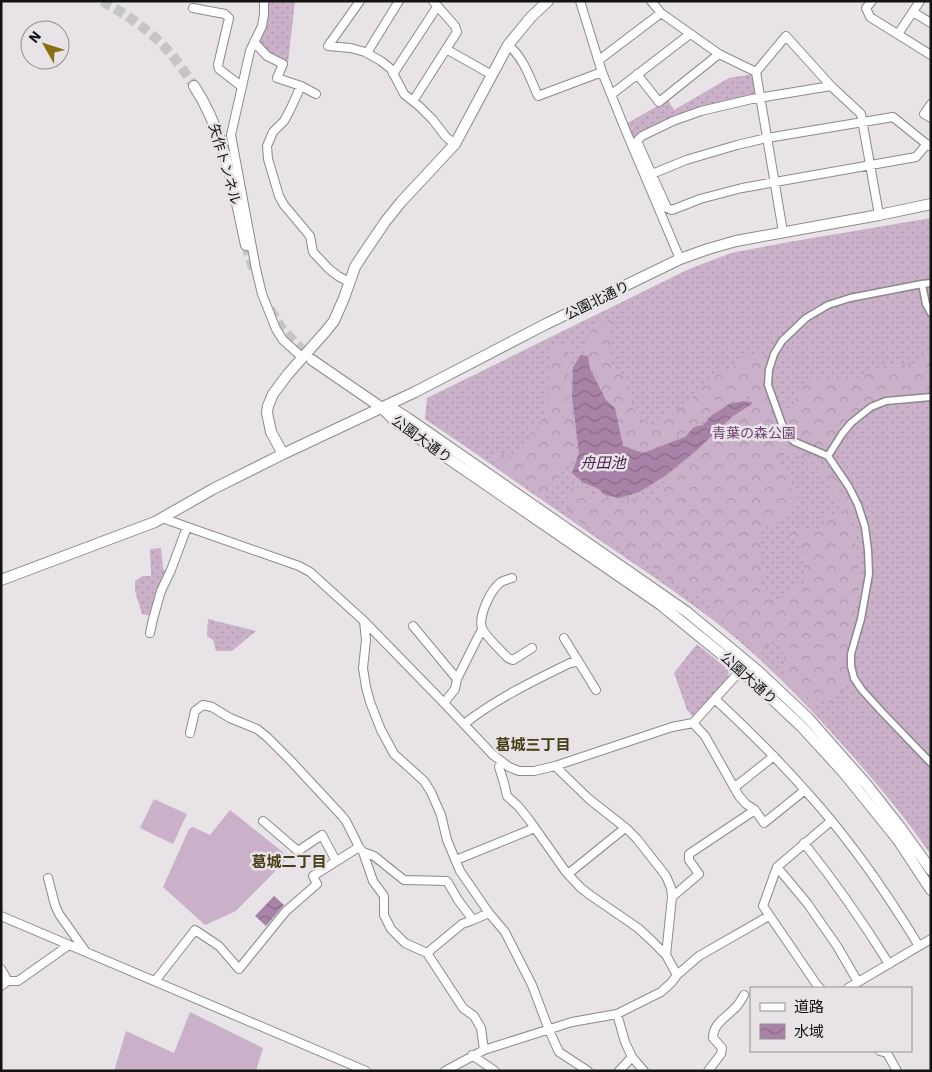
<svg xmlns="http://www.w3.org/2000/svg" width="932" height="1072" viewBox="0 0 932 1072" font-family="'IBM Plex Sans','Noto Sans JP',sans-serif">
<defs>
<pattern id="grass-dots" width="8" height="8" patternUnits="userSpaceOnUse" patternTransform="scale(1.25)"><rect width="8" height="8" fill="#cab0c9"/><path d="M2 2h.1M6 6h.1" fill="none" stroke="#ad96ac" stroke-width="1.8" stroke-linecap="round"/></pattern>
<pattern id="forest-crowns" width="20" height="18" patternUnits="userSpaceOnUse" patternTransform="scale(1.25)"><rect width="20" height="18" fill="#cab0c9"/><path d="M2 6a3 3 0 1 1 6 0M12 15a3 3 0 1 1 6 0" fill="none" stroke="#ad96ac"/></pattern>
<pattern id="water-waves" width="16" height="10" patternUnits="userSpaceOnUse" patternTransform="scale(1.25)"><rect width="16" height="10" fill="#a883a7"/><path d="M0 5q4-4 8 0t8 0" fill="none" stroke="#886a87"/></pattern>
</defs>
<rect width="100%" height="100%" fill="#e7e3e7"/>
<path fill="url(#grass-dots)" d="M265 1H295L288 63 266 50 257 39Z
M753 74 756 97 673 119 632 139 626 124 668 100 674 110 729 78Z
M931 218V855C904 815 873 779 841 743 802 699 760 656 713 620 666 584 616 552 568 518 520 485 473 451 425 419L427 398 689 269 731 253 789 242Z
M161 548 163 569 168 573 152 616 142 614 135 591V581L142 576H151L150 549Z
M208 619 256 631 232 651H216L213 640 207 636Z
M697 644 729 670 728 679 694 718 687 710 674 673Z"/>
<path fill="url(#forest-crowns)" d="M611 320 612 364 623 376 636 415 653 425 691 400 701 384 758 351 767 356 762 378 766 400 775 425 784 438 817 455V463L806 462 799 456 787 451 777 466 784 471 789 479 791 489 798 497 793 506 780 519 755 533C763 544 761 548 757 560L763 566 766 572 759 588 775 602C784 598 790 590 799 584L808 586 805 573 802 548 788 534 792 527 806 531 822 532 825 529 822 518 842 514 845 511 818 472 826 467 832 472 853 515 860 582 845 669 851 683 831 702 825 700 812 706 809 698 800 695 784 676 783 665 784 654 773 635 772 643 759 654 738 635 729 633 724 617 718 620 704 600 699 591 695 593 687 594 676 583 566 513 572 501 563 494 573 486 618 504 639 497 655 502 664 480 672 472 705 445 744 407 753 404 749 395 723 404 702 422 672 440 643 451 623 441 597 379 584 342 597 322Z
M568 342 569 398 576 448 547 497 490 460 493 454 512 455 531 441 547 409 549 351Z
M931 347V392L926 394H907L885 397 864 407 848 420 832 443 822 452 801 444 793 436 786 416 805 382 858 378 882 366 913 364Z"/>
<path fill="#cab0c9" d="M154 799 187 814 173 844 140 828Z
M230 810 289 857 236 911 205 925 163 887 189 829 193 827 210 835Z
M190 1012 263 1048 256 1071H114L126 1031 174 1053Z"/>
<path fill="url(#water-waves)" d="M581 355 588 356 590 369 606 400 615 408 623 446 643 453 685 437 694 427 703 425 711 416 729 404 743 401 751 402 752 404 733 416 697 450 665 476 639 492 620 498 605 495 599 489 584 483 572 473 579 453 572 396 573 367Z
M274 896 284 905 266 926 255 916Z"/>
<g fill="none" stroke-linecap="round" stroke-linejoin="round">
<path stroke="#c7c4c7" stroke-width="10" stroke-dasharray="10 5" stroke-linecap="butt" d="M102 1C128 15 152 32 171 54 179 64 187 75 194 86
M246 245 254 271
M270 309 282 329 312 360"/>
<g stroke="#8d898d" stroke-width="9">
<path id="pedestrian" d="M931 283 922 284 850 298 828 305 806 318 782 341 774 354 769 370 768 385 786 435 795 442 828 456 849 487 858 505 865 527 868 550 869 574 861 619 851 654V666L854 678 862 690 882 712 931 763
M922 284 926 304 931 313
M828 456 842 434 851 423 871 407 886 401 931 397"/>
</g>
<g stroke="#8d898d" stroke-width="10">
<path id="minor" d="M264 1V14L262 26 250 51 231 135 256 269 262 294 276 329 283 340 303 358
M360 1 328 46 351 48 365 52 381 61 391 69 404 94 419 106 433 120 446 137 455 144
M580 1 602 72 625 129 680 259
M651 1 661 13 719 54 756 72
M872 1 866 8 870 17 931 55
M193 8 225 14 229 18 218 65 219 69 241 86
M913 12 931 23
M898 34 920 1
M254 42 267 56 283 64 277 78 301 86 316 94
M508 45C524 58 530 78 538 96L602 72
M446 49 492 75
M367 53 399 1
M599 60 661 13
M393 74 437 7
M637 74 659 102 719 54
M301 86 290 110 284 121 273 132 267 146 268 159 279 196 284 205 310 236 313 252 329 269 338 276 349 282
M831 86 752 99 701 111 673 121 642 136 637 141 667 208 672 210 700 199 742 188 916 157 927 144
M612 94 690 34
M413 101 457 32 455 26 433 1
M931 104 924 114 931 118
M652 174 686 160 737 145 767 138 893 117 929 146
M783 232 756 72 786 36 831 86 861 114 879 215
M162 518 299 566 310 572 364 621 444 703 493 755 509 767 519 771H534L555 766 672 727 693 723 741 670
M512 578C509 579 505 580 501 582 491 589 478 616 482 628 484 634 502 652 508 658L513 660 532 648
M364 621 366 640 363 668 366 687 370 702 381 730 394 754 424 781 431 792 441 815 447 840 460 871 489 913 473 920 462 924 427 953
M413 626 457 679
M150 633 153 619 161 591 171 570 187 527
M564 638 596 690
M715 699C746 728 776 757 804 789 848 837 885 890 919 946
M444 703 455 689 457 679 478 637 482 630
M693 723 705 736 739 796 746 804 755 810 764 823 805 790
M464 724C496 699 533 681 570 663L577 662
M190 733 195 711 203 705 212 707 230 718 257 729 267 737 291 761 342 816 346 821 359 847 363 852 373 881 384 896V915L391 929 405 943 427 953 463 1008 474 1016 481 1028 484 1050
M502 763 499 767 504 783 507 796 519 807 530 821 566 872 581 888 590 895 638 928 652 941 666 955 677 975
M555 766 589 799 627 829 637 839 666 876 671 888 672 897 666 955
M735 787 774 756
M263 821 298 851 322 835 336 861
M804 843C835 882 863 922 889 964
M363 852 374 856 404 880 447 881 458 900 473 920
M456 860 535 828
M777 867 807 903 837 946 858 982
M568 874 625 828
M48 878 55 905 59 914 86 952
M672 897 699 874 689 860V854L755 810
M489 913 505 932 532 985 549 1030 559 1052 588 1071
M1 916 366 1071
M1 969 8 981 1 986
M8 981H18L69 945
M155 981 195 930 219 946 239 969 286 911 317 884 313 876 359 847
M820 988 817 985 763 906 777 867 831 821
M848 988 931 939
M617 1014 625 1042 632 1057 644 1071
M880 1051 887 1053 897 1071
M472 1055 495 1071
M445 1071 484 1050 572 1022 617 1014 661 992 671 983 677 975 699 956 769 916
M619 1071 632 1057
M708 1071 721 1054 722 1048 713 1038C713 1024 725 1018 734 1009 739 1005 741 1000 744 995"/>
</g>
<g stroke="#8d898d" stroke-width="12">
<path id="tertiary" d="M194 86C225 133 234 191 246 245
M312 360 382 408 398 424 661 605 741 670 801 726 844 773 898 840 931 890
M383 408 395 410 409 419 687 612 757 670 808 718 867 785 900 827 931 870
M283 454 271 432 269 422 267 413 268 406 273 394 288 374 326 331 334 321 344 298 355 267 362 256 385 222 401 202 455 144 508 45 531 17 548 1
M1 580 155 522 213 489 283 454 415 392 546 324 680 259 708 249 736 241 879 215 931 204"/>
</g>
<use href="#pedestrian" stroke="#fff" stroke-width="6"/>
<use href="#minor" stroke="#fff" stroke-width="8"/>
<use href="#tertiary" stroke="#fff" stroke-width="10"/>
</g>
<g text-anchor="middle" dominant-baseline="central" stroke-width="5" stroke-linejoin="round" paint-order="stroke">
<g font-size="14" fill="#141314" stroke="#e7e3e7">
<text transform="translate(225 164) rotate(74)">矢作トンネル</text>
<text transform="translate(597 300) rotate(-26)">公園北通り</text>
<text transform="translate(422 439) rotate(36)">公園大通り</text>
<text transform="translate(749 678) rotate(42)">公園大通り</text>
</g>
<g font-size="14" fill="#714072" stroke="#e7e3e7">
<text x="754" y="433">青葉の森公園</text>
</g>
<g font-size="15" font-style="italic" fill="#461747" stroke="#e7e3e7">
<text x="603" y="462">舟田池</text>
</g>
<g font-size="15" font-weight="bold" fill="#483e15" stroke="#e7e3e7">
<text x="533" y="744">葛城三丁目</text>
<text x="289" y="861">葛城二丁目</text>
</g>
</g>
<rect width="932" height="1072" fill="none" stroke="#141314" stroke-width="5"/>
<rect x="750" y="987" width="162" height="65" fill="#e7e3e7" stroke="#939093"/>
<rect x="760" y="1003" width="25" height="8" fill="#ffffff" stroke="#939093"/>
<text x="794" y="1012" font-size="15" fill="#141314">道路</text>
<rect x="760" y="1024" width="25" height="15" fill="url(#water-waves)" stroke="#939093"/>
<text x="794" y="1037" font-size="15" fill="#141314">水域</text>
<g transform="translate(45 45) rotate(309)"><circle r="24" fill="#e7e3e7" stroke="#939093"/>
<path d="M0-4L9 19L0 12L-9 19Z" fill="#867011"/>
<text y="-8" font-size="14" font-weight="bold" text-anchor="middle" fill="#141314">N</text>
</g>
</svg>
